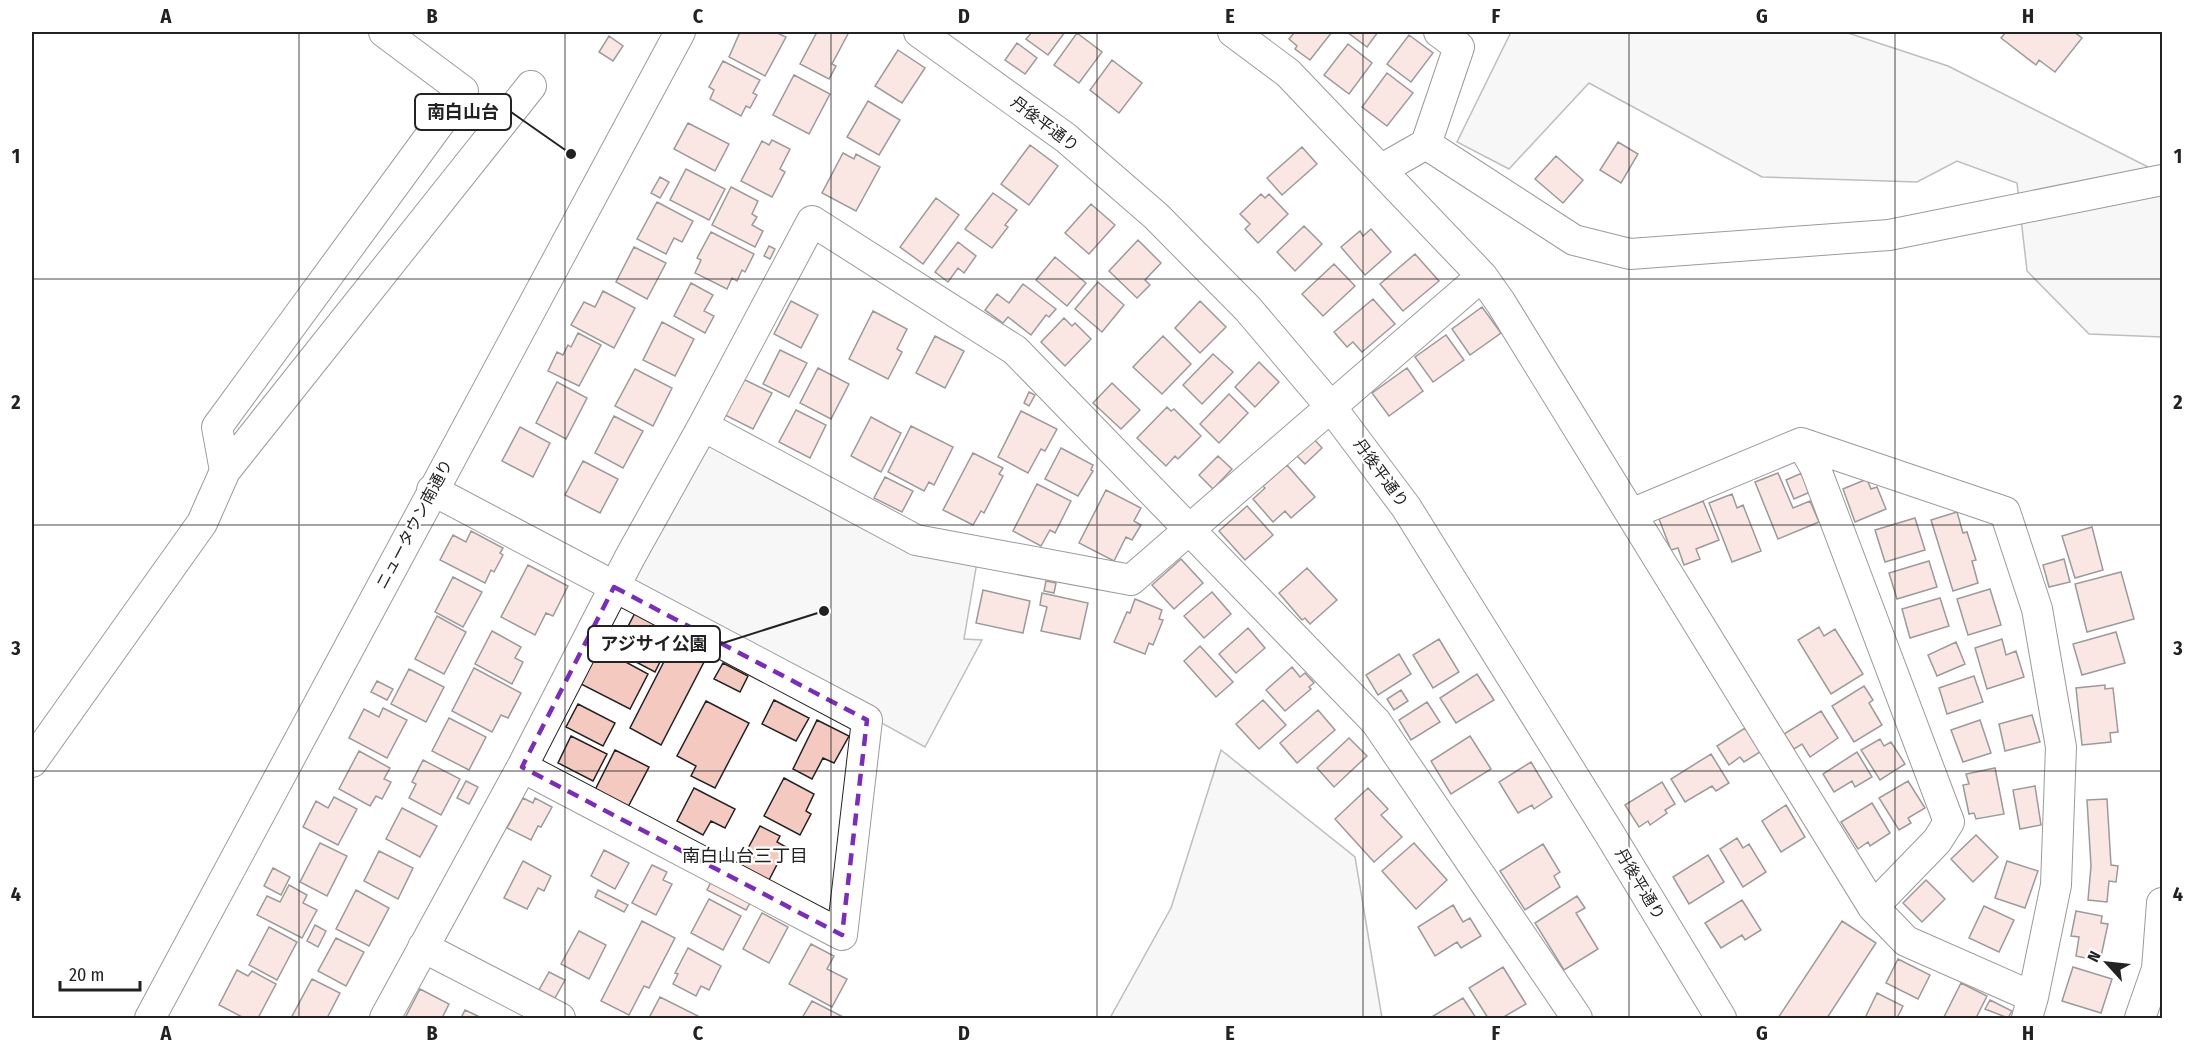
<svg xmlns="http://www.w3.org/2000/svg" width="2194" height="1050" viewBox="0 0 2194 1050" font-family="'Fira Sans Condensed','Noto Sans JP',sans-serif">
<rect width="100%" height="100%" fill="#fff"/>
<path fill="#eee" stroke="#6f6f6f" stroke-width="1.5" d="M1511 32H1845L1948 66 2162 174V337L2089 334 2027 271 2017 183 1957 161 1917 182 1762 177 1589 83 1509 169 1457 142Z
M701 441 977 562 964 639 982 640 925 747 627 582Z
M1221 750 1355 857 1382 1018H1110L1171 908Z"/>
<path fill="#f3c9c0" stroke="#222" stroke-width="1.5" d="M740 32H775L786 37 765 76 729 57Z
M817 32H849L832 64 836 66 829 79 800 64Z
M1032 32H1065L1048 55 1026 39Z
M1295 32H1332L1310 60 1295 49 1297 46 1289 39Z
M1347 32H1378L1367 47Z
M2006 32H2074L2082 38 2055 72 2039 60 2036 65 2001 38Z
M1077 33 1102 52 1079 83 1054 65Z
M1409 35 1433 53 1411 82 1387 64Z
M609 36 623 46 613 61 599 52Z
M1017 43 1037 58 1025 74 1005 60Z
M1348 44 1372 63 1349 94 1324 75Z
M898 50 925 68 902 103 875 86Z
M1112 60 1142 83 1119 113 1090 90Z
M723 61 760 80 753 93 757 95 750 108 746 106 741 116 710 99 714 90 709 87Z
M1387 73 1413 93 1387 126 1362 107Z
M794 75 830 94 809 134 773 115Z
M868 101 900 120 879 155 847 137Z
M688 123 729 144 715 171 674 149Z
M772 140 790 149 780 169 785 172 772 197 741 181 762 141 769 145Z
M1618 142 1638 154 1621 183 1600 170Z
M1030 145 1058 166 1029 205 1001 184Z
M1302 147 1317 164 1282 195 1267 178Z
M843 153 854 159 856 154 880 167 856 211 822 193Z
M1556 156 1583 180 1563 203 1535 179Z
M686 169 725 189 709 220 670 200Z
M660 177 669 182 660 198 651 193Z
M731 187 758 201 752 214 757 217 752 225 763 231 755 247 712 225Z
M993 193 1017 210 1005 225 1008 227 992 248 965 229Z
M1261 194 1265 198 1269 194 1288 214 1258 243 1245 229 1250 224 1240 214Z
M936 198 959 215 923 264 900 247Z
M657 202 693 221 682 242 674 238 666 254 637 239Z
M1091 204 1115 225 1089 254 1065 233Z
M1304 226 1322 244 1295 271 1277 252Z
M1371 229 1391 252 1365 275 1341 247 1360 231 1363 236Z
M711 232 754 254 745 272 742 270 737 281 732 278 727 289 695 273 701 260 697 258Z
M1138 240 1161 263 1145 280 1150 285 1137 298 1109 271Z
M958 242 976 256 964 273 958 268 948 282 935 272Z
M769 246 775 249 770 259 764 256Z
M634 247 666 263 647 299 616 282Z
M1415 254 1439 281 1403 311 1380 284Z
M1055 257 1086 283 1067 306 1036 280Z
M1334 264 1355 286 1323 316 1302 294Z
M1098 282 1124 305 1102 332 1075 309Z
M691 283 713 295 704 311 714 316 705 333 674 316Z
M1023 284 1056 309 1049 317 1046 315 1031 335 1008 317 1003 323 985 310 997 294 1009 303Z
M603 291 635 308 614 348 571 325 584 302 595 307Z
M1373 299 1395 324 1362 352 1353 342 1347 347 1334 332Z
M791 301 818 315 801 348 774 334Z
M1200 301 1226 327 1200 353 1175 328Z
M1482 307 1501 333 1470 355 1452 329Z
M873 311 907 329 897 349 902 352 888 379 849 359Z
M1064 318 1072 326 1075 323 1091 339 1065 366 1041 342Z
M662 322 694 339 675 376 643 360Z
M578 333 601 345 579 386 548 371 557 352 563 355 568 345 571 347Z
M1446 335 1464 360 1433 382 1415 357Z
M935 336 964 351 945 388 916 373Z
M1163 336 1191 364 1162 394 1133 367Z
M780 350 807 363 789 397 763 384Z
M1213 354 1233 372 1202 404 1183 385Z
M1259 362 1279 382 1255 407 1235 387Z
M818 368 849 384 831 419 800 403Z
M1407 368 1423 391 1389 416 1372 393Z
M635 369 672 388 653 426 615 406Z
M743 379 772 393 753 429 725 415Z
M557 382 587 398 566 439 536 423Z
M1112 383 1140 410 1121 429 1093 403Z
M1029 392 1035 395 1029 406 1024 403Z
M1229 394 1248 413 1219 443 1200 424Z
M1167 407 1171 411 1174 409 1201 436 1178 459 1175 456 1166 466 1137 438Z
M796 410 826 425 810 458 779 442Z
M1021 411 1057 429 1045 451 1041 449 1028 473 998 457Z
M614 416 643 431 623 468 595 453Z
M871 417 901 433 881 472 851 456Z
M911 426 953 447 934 485 929 482 924 491 888 472Z
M520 427 550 443 533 477 502 461Z
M1313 438 1322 448 1305 464 1295 454Z
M1061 448 1093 465 1091 470 1093 471 1078 496 1045 479Z
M973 453 1003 468 999 474 1003 476 984 513 981 511 973 525 943 510Z
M1218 456 1232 469 1213 489 1199 475Z
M583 461 618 479 600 513 565 495Z
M1287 465 1315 497 1291 518 1285 511 1273 522 1253 499 1265 488 1263 486Z
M1778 473 1793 508 1810 501 1819 522 1778 539 1755 482Z
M1802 473 1810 492 1794 499 1786 480Z
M885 477 913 491 902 512 874 498Z
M1867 479 1871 489 1877 487 1886 509 1855 522 1843 489Z
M1037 484 1071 501 1055 533 1050 530 1041 546 1013 531Z
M1106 490 1141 508 1134 521 1141 525 1132 540 1126 537 1114 561 1079 543Z
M1732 494 1737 508 1743 505 1761 551 1732 562 1709 503Z
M1703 501 1719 540 1696 549 1700 559 1684 565 1678 548 1671 550 1659 519Z
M1247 506 1273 535 1245 560 1219 531Z
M1957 512 1963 533 1967 532 1976 560 1972 561 1978 583 1953 591 1931 520Z
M1915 518 1925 550 1885 562 1875 530Z
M2092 527 2103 570 2075 578 2062 536Z
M471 531 503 548 500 553 503 555 494 572 491 570 485 583 440 560 453 535 466 542Z
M1181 559 1203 583 1174 609 1152 585Z
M2064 559 2070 582 2049 587 2043 565Z
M1929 561 1937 587 1897 599 1889 573Z
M528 565 568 586 553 616 546 613 535 635 501 617Z
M1307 568 1337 600 1310 624 1305 618 1302 620 1279 593Z
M2121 572 2134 619 2087 632 2075 584Z
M453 577 482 592 463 627 435 612Z
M1046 581 1056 583 1054 593 1044 591Z
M1990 589 2001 625 1968 635 1957 599Z
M983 590 1030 601 1023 633 976 623Z
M1212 592 1231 614 1204 638 1184 616Z
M1042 593 1088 603 1080 639 1041 631 1047 607 1040 605Z
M1940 598 1949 626 1910 638 1902 609Z
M1135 599 1162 610 1159 619 1163 620 1153 645 1149 643 1145 654 1114 642 1127 612 1130 613Z
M635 613 659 625 653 636 669 644 655 672 615 651Z
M437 616 466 632 444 674 415 659Z
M1819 627 1824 636 1835 629 1863 674 1831 694 1798 640Z
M1248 628 1265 648 1236 673 1219 654Z
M492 631 521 647 515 658 523 662 512 684 475 664Z
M2116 632 2125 663 2082 675 2073 644Z
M1439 639 1459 672 1433 688 1413 655Z
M2002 639 2006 655 2016 651 2024 677 1987 689 1975 648Z
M1956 642 1965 664 1937 676 1928 655Z
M672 646 704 662 661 745 630 728Z
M1200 646 1233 682 1216 697 1184 661Z
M598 647 648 674 630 709 579 683Z
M1399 654 1411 674 1378 695 1366 675Z
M723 663 748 676 740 692 714 679Z
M1292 667 1300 677 1305 673 1314 683 1309 687 1311 689 1285 711 1266 690Z
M474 668 521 693 508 718 501 715 492 732 452 711Z
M409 669 444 687 426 722 391 704Z
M1477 674 1494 700 1456 723 1440 698Z
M1974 676 1983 702 1947 714 1939 688Z
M377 681 393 689 387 700 371 692Z
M2105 685V689L2113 688 2118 732 2110 733 2111 742 2082 745 2076 688Z
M1864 686 1873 700 1869 703 1882 725 1854 742 1832 706Z
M1401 690 1408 701 1394 710 1387 699Z
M774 700 809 718 796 741 762 724Z
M1263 700 1286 725 1259 749 1236 724Z
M706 701 749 723 715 788 691 776 696 766 677 756Z
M1427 702 1440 722 1411 740 1399 720Z
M578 704 615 723 603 746 566 727Z
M383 708 407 720 387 758 349 738 364 709 379 717Z
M1318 710 1335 730 1297 763 1280 743Z
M1821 711 1838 738 1810 757 1802 744 1794 749 1784 734Z
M2032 715 2040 742 2005 751 1999 724Z
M449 718 486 737 469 770 432 751Z
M817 720 849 736 834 763 823 758 812 779 793 769Z
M1980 720 1991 753 1963 762 1951 730Z
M1745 728 1760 752 1744 762 1740 757 1729 765 1717 746Z
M571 736 607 754 593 781 558 763Z
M1470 736 1491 769 1451 794 1431 761Z
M1349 738 1367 756 1334 787 1317 768Z
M1880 739 1884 746 1891 742 1905 764 1880 780 1861 750Z
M615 750 649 767 628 807 595 790Z
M359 751 390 768 384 779 391 782 382 799 376 796 370 806 339 789Z
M1857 752 1872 777 1855 787 1852 781 1834 792 1823 774Z
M1711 754 1729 783 1716 791 1712 786 1685 802 1671 779Z
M423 760 460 779 441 815 409 798 416 784 412 782Z
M1531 762 1552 797 1534 809 1532 805 1518 813 1499 782Z
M1995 768 2004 814 1976 819 1974 813 1969 814 1963 785 1969 784 1966 774Z
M784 778 814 794 806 811 811 814 800 835 764 816Z
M466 781 478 787 469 804 457 798Z
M1908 781 1925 808 1908 818 1911 823 1899 830 1879 798Z
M1662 782 1675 804 1665 810 1667 813 1650 825 1648 821 1639 827 1625 805Z
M2035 786 2041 825 2020 829 2013 790Z
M694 788 735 809 725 828 711 821 703 835 677 821Z
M1368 788 1388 809 1381 815 1402 837 1374 862 1335 819Z
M334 797 357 809 338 845 303 827 316 801 328 808Z
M523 798 533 803 535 798 552 807 541 827 538 826 531 840 507 828Z
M2107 799 2111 865 2118 866 2116 882 2109 881 2107 902 2088 900 2091 866 2087 800Z
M1872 803 1890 833 1870 846 1868 842 1858 849 1841 822Z
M1786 805 1805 837 1781 852 1762 821Z
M402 808 437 826 420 857 386 839Z
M760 826 780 836 777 842 786 847 768 882 738 867Z
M1976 835 1998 857 1973 882 1951 859Z
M1737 838 1743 848 1749 844 1766 872 1743 887 1720 849Z
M320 843 347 856 327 896 300 882Z
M1414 843 1447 880 1416 909 1382 871Z
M1543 844 1560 872 1554 876 1560 887 1525 910 1500 871Z
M604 850 629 863 615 889 591 876Z
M379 851 413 868 398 899 364 881Z
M1708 855 1724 882 1689 904 1673 877Z
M523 861 551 876 544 891 538 888 527 909 504 898Z
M2007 861 2038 871 2025 908 1995 898Z
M652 865 667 872 663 880 672 884 656 915 632 903Z
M273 868 290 877 281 895 264 886Z
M1926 880 1945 899 1922 922 1903 903Z
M711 882 750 903 746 910 707 890Z
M289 885 307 895 303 903 317 910 302 938 257 915 267 896 280 902Z
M356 890 389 908 369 946 336 929Z
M598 890 628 905 624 912 595 897Z
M1577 896 1585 908 1576 913 1598 949 1564 970 1535 923Z
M709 899 741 916 723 950 691 933Z
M1742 900 1761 930 1745 940 1742 935 1721 948 1705 923Z
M1453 905 1463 922 1470 918 1481 936 1461 948 1457 942 1435 956 1418 927Z
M1984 906 2014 920 1999 952 1969 938Z
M2076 911 2102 916 2101 923 2108 924 2100 961 2076 956 2079 937 2071 936Z
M762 913 788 927 769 963 743 949Z
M642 921 675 938 649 988 644 986 629 1015 601 1001Z
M1842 921 1876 943 1827 1018H1778Z
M315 925 326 931 318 947 307 941Z
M269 927 297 942 277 980 249 965Z
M579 931 606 945 589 979 561 964Z
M336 938 364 952 346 986 318 971Z
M811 944 834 956 827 969 847 979 832 1007 789 984Z
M688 948 721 966 709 990 701 986 696 996 673 984 678 974 675 973Z
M1898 959 1930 975 1918 999 1886 983Z
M1503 967 1526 1004 1502 1018H1488L1469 988Z
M2073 967 2112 979 2101 1013 2062 1001Z
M237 970 248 976 252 971 276 984 258 1018H244L219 1005Z
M549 972 565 980 555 998 539 990Z
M312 979 340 993 327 1018H291Z
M1961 983 1987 996 1976 1018H1946L1944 1017Z
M420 989 449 1004 442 1018H405Z
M1877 993 1903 1006 1897 1018H1865Z
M660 997 698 1016 697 1018H649Z
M1463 998 1476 1018H1430Z
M1990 1000 2012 1011 2008 1018 1985 1009Z
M812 1001 845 1018H802Z
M465 1010 482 1018H461Z"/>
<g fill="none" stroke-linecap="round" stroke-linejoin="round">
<g stroke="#222" stroke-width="32">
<path id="minor" d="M919 32 1066 138 1156 216 1248 309 1331 407 1406 507 1609 833 1721 1018
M1233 32 1288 73 1482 276 1501 303 1873 907 1906 941 2033 997
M1426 144 1459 47 1439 32
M1382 169 1426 144 1574 240 1630 254 1889 235 2162 180
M703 426 916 540 1131 580 1482 276
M1801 443 1815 467 1949 822 1937 841 1873 907
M225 471 217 427 463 91 384 32
M432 490 867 720 842 935 522 767
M1631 514 1801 443 2005 512 2037 609 2061 747 2056 885 2033 997 2027 1018
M32 762 202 523 225 471 531 86
M423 947 560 1018
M150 1018 680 32
M385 1018 522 767 630 557 703 426 812 221 1015 350 1376 722 1577 1018
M2140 1018 2157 969 2162 903"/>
</g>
<use href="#minor" stroke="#fff" stroke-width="30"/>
</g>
<path d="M0 0H2194V1050H0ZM614 587 867 720 842 935 522 767Z" fill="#fff" fill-opacity=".55" fill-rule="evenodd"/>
<path fill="none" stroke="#7b2cbf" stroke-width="4.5" stroke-dasharray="12 8" stroke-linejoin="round" d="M614 587 867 720 842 935 522 767Z"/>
<path fill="none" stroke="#222" stroke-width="1.5" stroke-opacity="0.55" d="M299 32V1018M565 32V1018M831 32V1018M1097 32V1018M1363 32V1018M1629 32V1018M1895 32V1018M32 279H2162M32 525H2162M32 771H2162"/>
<g text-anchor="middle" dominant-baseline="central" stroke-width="4.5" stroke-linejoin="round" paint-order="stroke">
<g font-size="16" fill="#222" stroke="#fff">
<text transform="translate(1045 124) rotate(37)">丹後平通り</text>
<text transform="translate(1381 473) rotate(54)">丹後平通り</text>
<text transform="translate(414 524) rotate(-62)">ニュータウン南通り</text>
<text transform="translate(1640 884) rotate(59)">丹後平通り</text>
</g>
<g font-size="18" fill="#222" stroke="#fff">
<text x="745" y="856">南白山台三丁目</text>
</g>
</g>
<path fill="none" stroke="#222" stroke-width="2" d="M571 154L511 112M824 611L720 644"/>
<g fill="#222" stroke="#fff" stroke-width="2">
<circle cx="571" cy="154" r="6"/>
<circle cx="824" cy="611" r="6"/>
</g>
<g fill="#fff" stroke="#222" stroke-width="2">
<rect x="415" y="94" width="96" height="36" rx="6"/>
<rect x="588" y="626" width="132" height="36" rx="6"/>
</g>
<g font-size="18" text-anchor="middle" font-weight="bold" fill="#222">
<text x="463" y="118">南白山台</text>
<text x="654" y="650">アジサイ公園</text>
</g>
<rect width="2194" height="1050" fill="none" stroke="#ffffff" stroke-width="66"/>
<g transform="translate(2107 963) rotate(297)" stroke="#ffffff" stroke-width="4.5" paint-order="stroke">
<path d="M0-4.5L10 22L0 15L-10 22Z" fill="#222222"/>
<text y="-9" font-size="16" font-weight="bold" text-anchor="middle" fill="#222222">N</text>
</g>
<path d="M60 981v9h80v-9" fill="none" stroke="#222222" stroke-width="3"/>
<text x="69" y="981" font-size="18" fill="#222222" stroke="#ffffff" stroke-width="4.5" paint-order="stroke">20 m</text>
<rect x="33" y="33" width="2128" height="984" fill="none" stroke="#222" stroke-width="2"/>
<g font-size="20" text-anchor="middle" font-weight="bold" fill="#222">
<text x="166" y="23">A</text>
<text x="432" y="23">B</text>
<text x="698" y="23">C</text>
<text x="964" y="23">D</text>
<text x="1230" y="23">E</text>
<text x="1496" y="23">F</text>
<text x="1762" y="23">G</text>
<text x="2028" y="23">H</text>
<text x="16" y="163">1</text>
<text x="2178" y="163">1</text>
<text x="16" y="409">2</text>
<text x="2178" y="409">2</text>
<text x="16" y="655">3</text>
<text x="2178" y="655">3</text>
<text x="16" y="901">4</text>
<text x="2178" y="901">4</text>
<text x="166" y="1040">A</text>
<text x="432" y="1040">B</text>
<text x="698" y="1040">C</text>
<text x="964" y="1040">D</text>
<text x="1230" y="1040">E</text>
<text x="1496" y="1040">F</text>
<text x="1762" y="1040">G</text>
<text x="2028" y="1040">H</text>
</g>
</svg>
